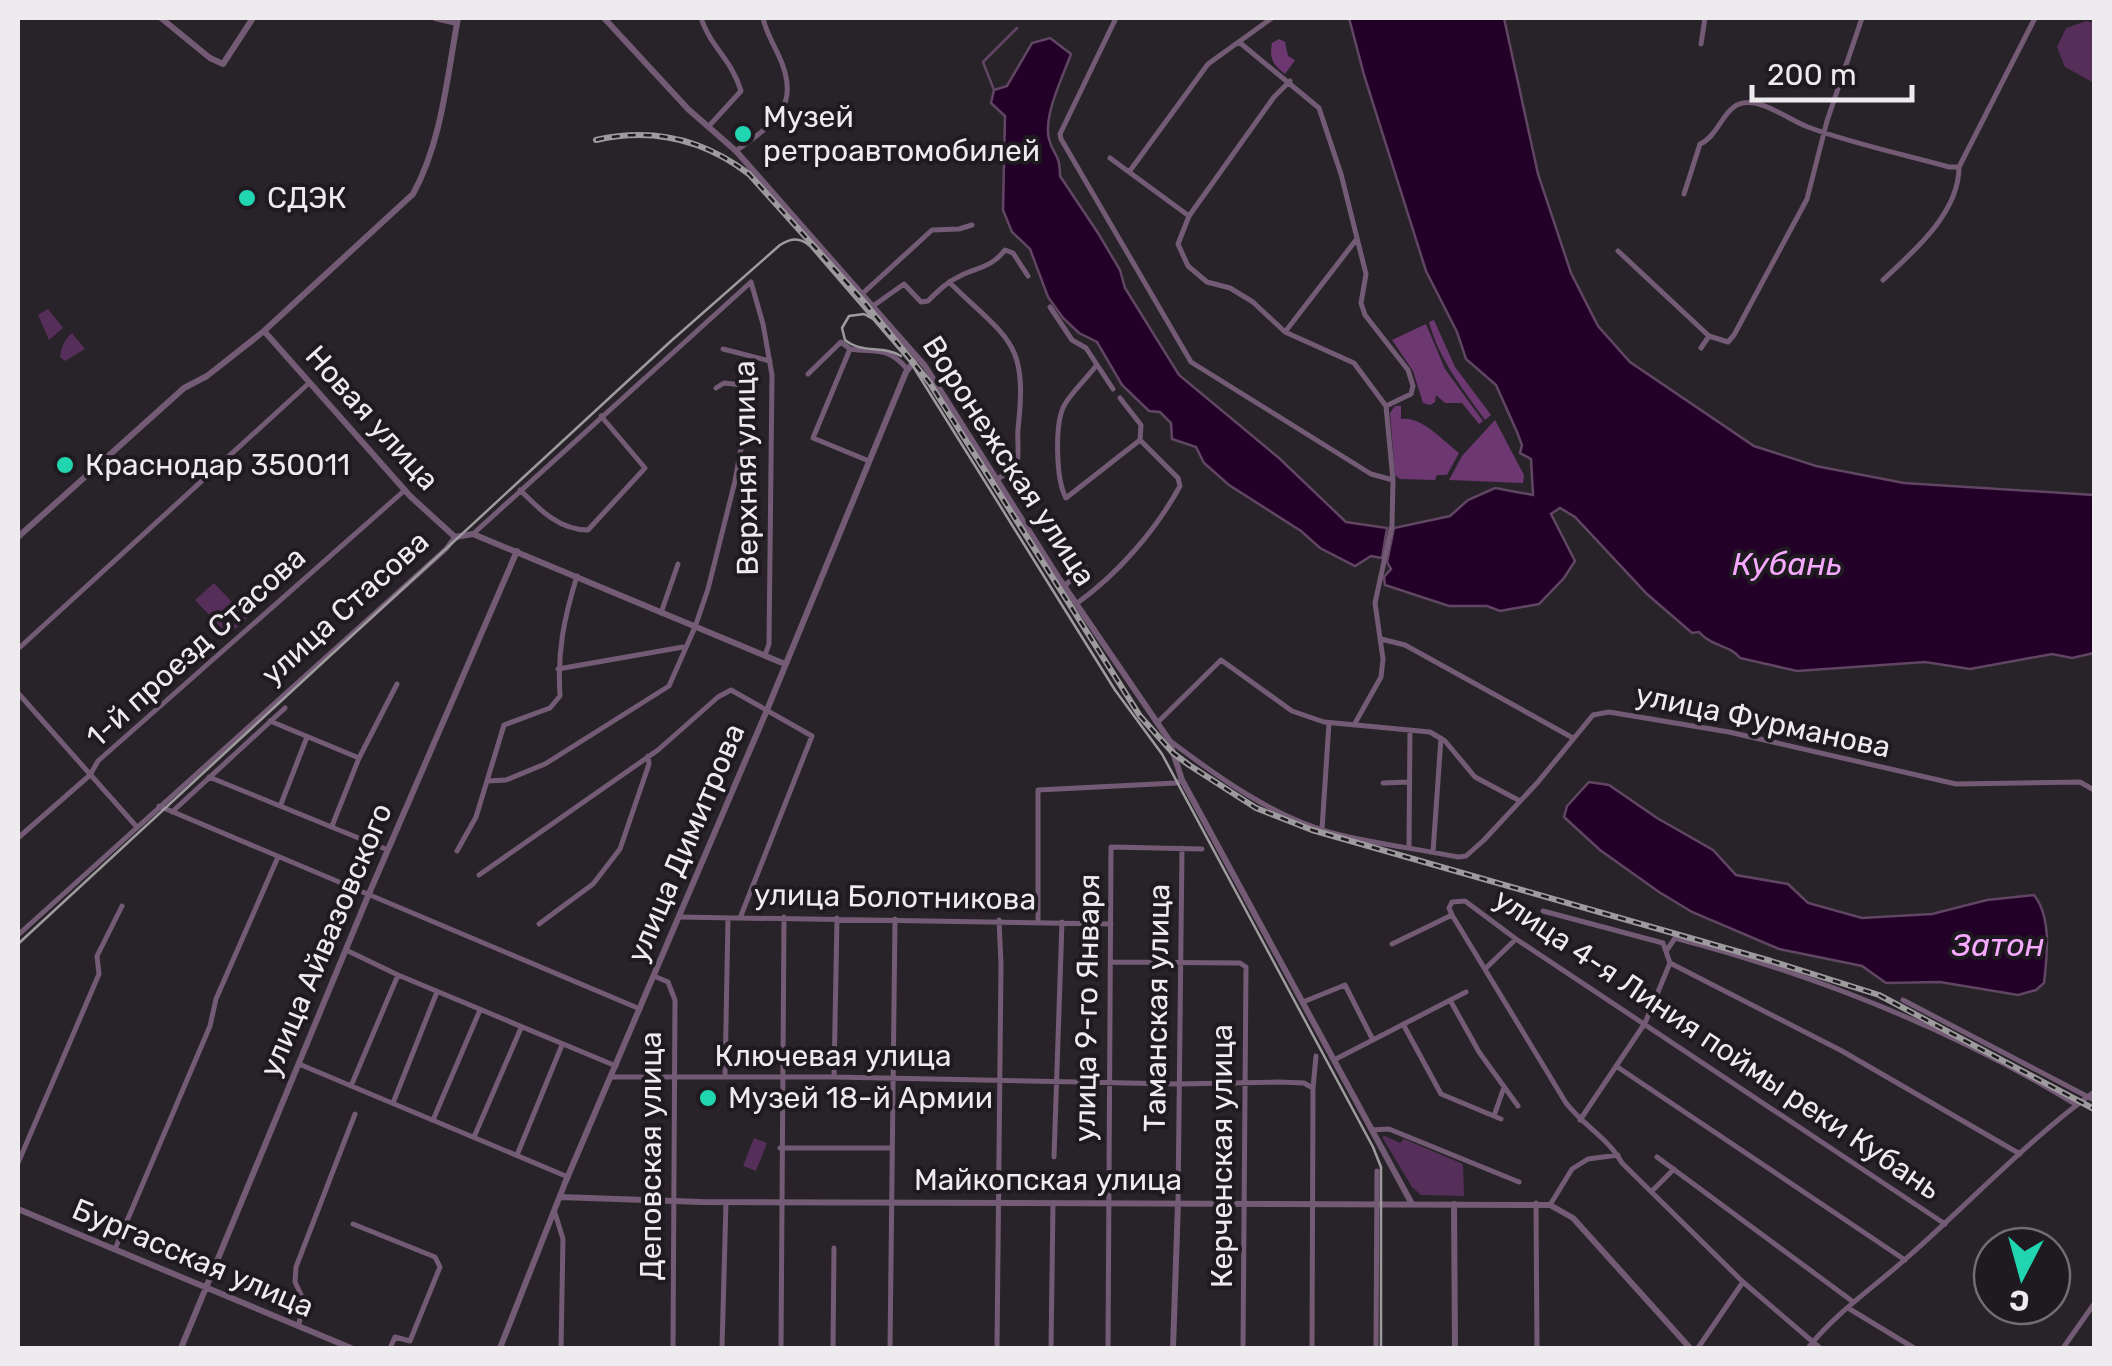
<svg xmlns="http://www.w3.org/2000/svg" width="2112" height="1366" viewBox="0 0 2112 1366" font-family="Rubik,sans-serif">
<rect width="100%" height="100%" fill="#282328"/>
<path fill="#552f59" d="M2086 21 2094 23V83L2065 67 2057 47 2066 28Z
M48 309 63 328 49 340 38 315Z
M72 333 85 349 65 361 60 357C62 346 64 340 72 333Z
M214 583 247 618 228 635 195 600Z
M1385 1136 1400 1143 1404 1139 1463 1164 1464 1196 1421 1195 1412 1187 1382 1137Z
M754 1138 767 1143 756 1171 743 1166Z"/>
<path fill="#6d3872" d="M1279 39 1285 42 1288 56 1295 60 1285 74C1273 65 1269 58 1272 43Z
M1434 320 1455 367 1491 415 1485 420C1463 389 1439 360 1429 322Z
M1426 324 1445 369 1483 421 1479 424 1462 403H1445L1436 395 1435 402 1430 405 1423 403 1413 371 1392 340Z
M1395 406H1401V419C1422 416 1442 440 1459 453L1447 475H1437L1435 480 1400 479 1395 475 1390 413Z
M1495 420 1524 475 1523 483 1449 480 1462 456Z"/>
<path fill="#230028" stroke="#604663" stroke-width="2.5" d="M1349 18H1504L1538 174 1571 273 1598 326 1630 362 1754 446 1816 466 1904 483 2094 495V653L2072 658 2052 654 1970 669 1925 662 1797 671 1740 658C1730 645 1712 647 1699 632L1692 633 1647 594 1575 517 1560 508 1551 514 1575 561 1564 578 1539 604 1500 611 1487 606H1449L1385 585 1384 577 1391 569 1387 562 1394 528 1450 516 1468 500 1495 488 1533 495 1531 459 1520 453 1522 445 1517 432 1496 385 1466 359 1457 332 1426 271 1364 75Z
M1050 38 1071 54C1063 76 1043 116 1049 139 1053 156 1060 152 1060 176L1098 233 1120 270 1125 288 1179 375 1279 458 1346 522 1387 528 1382 558 1371 556 1355 566 1320 548 1301 531 1229 485 1204 463 1196 447 1172 439 1171 423 1160 412 1149 411 1122 385 1097 342 1079 333 1063 318 1048 297 1030 249 1012 232 1003 210 1005 116 991 103 994 90 1007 86 1032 43Z
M1589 782 1609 785 1657 818 1713 850 1736 875 1788 884 1808 903 1862 918 1932 914 1987 900 2034 895C2052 918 2047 956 2044 983L2036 990 2018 995 1940 982 1886 983 1862 966 1779 949 1692 912 1659 892 1600 850 1564 817 1567 806Z"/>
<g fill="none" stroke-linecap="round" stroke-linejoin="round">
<path stroke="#604663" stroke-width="2.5" d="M994 90 983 62 1017 28"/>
<path stroke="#735b75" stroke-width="5" d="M701 18C711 48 731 58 741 91L709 126
M1116 18 1060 134 1061 139 1191 362 1371 474 1393 480
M1239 42 1319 108 1341 174 1366 274 1361 303 1365 315 1408 370 1413 386 1411 394 1386 406
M1701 44 1705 18
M1290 81 1274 97 1189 216 1178 244 1188 266 1207 282 1230 288 1253 302 1285 332 1354 363 1386 406 1393 480 1392 525 1375 603 1383 659 1381 677 1354 725
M736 151C775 122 803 106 778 54 772 41 766 32 763 18
M1110 158 1129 172
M1684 194 1700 144C1718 137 1724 106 1743 103 1763 99 1789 120 1808 127 1853 144 1903 154 1949 167H1959
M1189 216 1129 172 1208 64 1272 18
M1618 251 1709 336
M1883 280C1914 251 1959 213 1959 167L2035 18
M949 282C1009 341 1028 340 1018 429 1017 443 1020 455 1016 468L997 479
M862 294 932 230 959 229 972 225
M873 306 904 284 921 302 928 301C938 291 948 281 962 275 979 267 992 267 1005 250L1013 253 1028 276
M1050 307 1072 340 1086 348 1113 389
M1285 332 1356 240
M1701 348 1709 336 1728 342 1734 335 1807 199 1827 121 1862 18
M723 349 770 361
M1096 366C1086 379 1073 391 1065 404 1054 422 1056 480 1066 498L1140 440
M808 374 841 342 850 349
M716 388 724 383 743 385
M869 461 813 438 850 349C877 353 888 346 907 369
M520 490C539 509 559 530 588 530L645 468 601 416
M473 534 751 282 763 324 772 375 769 644 765 655
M1064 586 1086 568
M1076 604C1118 574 1156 530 1180 486L1178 478 1140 440 1141 425 1120 398
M661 613 678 564
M1381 639 1405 645 1573 738
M18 649 309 383
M558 669 683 647
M18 693 136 826
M270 721 359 758
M1157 723 1221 660 1292 711 1324 722 1430 732 1445 741 1475 777 1520 801
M1169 740C1219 778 1275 818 1336 834 1376 844 1418 849 1458 857L1466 856 1484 840 1538 782 1593 715 1609 712 1729 732 1956 784 2080 782 2094 790
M209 777 388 850
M487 781 506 780 545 764 669 686 695 627 708 589 735 481 746 421 743 409V385L753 357
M1383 783 1409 782
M281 804 307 737
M159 806 640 1009
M172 812 285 708
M332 826 359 758 397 684
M1322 829 1329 723
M18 838 90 775 98 761 405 490
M1409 847 1410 730
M457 851 476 817 504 725 550 708 560 696C557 652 564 618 577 576
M1433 852 1441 738
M479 875 658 750 718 697 731 690 812 736 740 918
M1543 911 1663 943 1670 963
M679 917 1111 924
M1038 921V790L1176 783 1182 780
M539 924 593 884 620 849 649 764 648 756
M18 935 446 549 455 537
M1392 944 1452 915
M346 950 398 975 616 1066
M1667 950 1675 938C1816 975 1952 1029 2077 1105
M1111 962 1240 963 1246 967 1243 1348
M1670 963 1842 1051 2020 1154
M1486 968 1516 939
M654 976 668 982 675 1000 673 1348
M1450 1000 1479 1052 1518 1106
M1903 1000 2094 1100
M1303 1002 1345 985 1373 1040
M1403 1024 1441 1094 1501 1119
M1334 1060 1466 992
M299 1064 568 1177
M1616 1066 1905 1260
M611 1077H834L1177 1084 1279 1082 1304 1083 1313 1088
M725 1077 728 918
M834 1077 837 918
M351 1086 398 975
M393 1103 437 992
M1494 1116 1503 1090
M433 1120 480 1010
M1580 1120 1645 1023 1670 963
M1372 1130 1389 1129 1519 1182
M474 1137 521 1028
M780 1148H890
M517 1155 562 1045
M1054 1157 1062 922
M1657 1157 1852 1301
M18 1163 99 974 97 956 122 906
M1652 1191 1674 1169
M1178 1203 1182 848
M1536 1203 1537 1348
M1550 1205 1572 1169 1588 1159 1618 1155
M555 1213 563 1239 561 1348
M353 1224 435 1257 440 1267 410 1341 395 1337 390 1348
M115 1249 210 1026 216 999 278 857
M1848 1308 1914 1348
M298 1326 305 1303 295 1282 296 1267 355 1114
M722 1348 726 1202
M781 1348 784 917
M833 1348 834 1248
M890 1348 895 919
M997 1348 1001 964 999 920
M1051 1348 1053 1203
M1108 1348 1111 847 1202 849
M1312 1348 1313 1088 1316 1056
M1376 1348 1377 1171
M1698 1348 1743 1282
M1808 1348C1836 1312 1876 1286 1910 1255 1971 1201 2028 1140 2094 1092
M1820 1348 1743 1282 1622 1163C1609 1139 1584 1126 1566 1103L1452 915 1449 908 1452 902 1465 901 1516 939 1945 1224
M2063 1348 2094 1304"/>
<path stroke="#735b75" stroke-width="6" d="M161 18 210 58 223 64 253 18
M435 18 457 23
M604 18 688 109 736 151 925 366 1060 580 1169 740 1182 780 1412 1204
M264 331 413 194C442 141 447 77 458 18
M18 537 184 388 207 376 264 331 410 496 455 537 473 534 785 664
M560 1197 702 1202 1550 1205 1573 1218 1690 1348
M1454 1204 1455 1348
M18 1209 351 1348
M181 1348 368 896 517 551
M500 1348 565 1183 767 710 906 372 917 357
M1173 1348 1178 1203"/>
<path stroke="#9e9b9e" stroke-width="2.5" d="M873 319 864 314 849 316 842 328 845 340C862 354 883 345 901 356
M18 944 671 341 780 245C791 238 800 237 810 246L911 363 1115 690 1162 754 1373 1147 1381 1167V1348"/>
<g stroke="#9e9b9e" stroke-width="6">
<path id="rail" d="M596 140C653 127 703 139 749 174L864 302 929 382 1140 716 1173 753 1189 765 1256 808 1312 830 1771 961 1879 995 2094 1109"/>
</g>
<use href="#rail" stroke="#1e1a1f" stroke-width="2.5" stroke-dasharray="8" stroke-linecap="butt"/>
</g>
<g fill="#20d5b0" stroke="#1e1a1f" stroke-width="4">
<circle cx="743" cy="134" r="10"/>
<circle cx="247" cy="198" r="10"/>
<circle cx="65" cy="465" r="10"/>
<circle cx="708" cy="1098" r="10"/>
</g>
<g text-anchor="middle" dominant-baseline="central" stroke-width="8" stroke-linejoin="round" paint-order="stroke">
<g font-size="30" fill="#eeebee" stroke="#1e1a1f" text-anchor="start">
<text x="763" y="117">Музей<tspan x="763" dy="34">ретроавтомобилей</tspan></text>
<text x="267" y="198">СДЭК</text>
<text x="85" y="465">Краснодар 350011</text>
<text x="728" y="1098">Музей 18-й Армии</text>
</g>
<g font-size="30" fill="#eeebee" stroke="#1e1a1f">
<text transform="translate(372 418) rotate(48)">Новая улица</text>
<text transform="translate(1009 461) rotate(57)">Воронежская улица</text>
<text transform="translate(746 468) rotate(-91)">Верхняя улица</text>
<text transform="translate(345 608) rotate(-42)">улица Стасова</text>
<text transform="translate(196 647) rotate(-42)">1-й проезд Стасова</text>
<text transform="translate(1763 721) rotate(12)">улица Фурманова</text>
<text transform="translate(686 843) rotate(-67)">улица Димитрова</text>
<text transform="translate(895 897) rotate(1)">улица Болотникова</text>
<text transform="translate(326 940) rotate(-67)">улица Айвазовского</text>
<text transform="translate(1087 1008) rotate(-89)">улица 9-го Января</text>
<text transform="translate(1157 1008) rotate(-89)">Таманская улица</text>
<text transform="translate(1717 1044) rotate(34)">улица 4-я Линия поймы реки Кубань</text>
<text x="833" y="1056">Ключевая улица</text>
<text transform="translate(651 1156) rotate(-90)">Деповская улица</text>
<text transform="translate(1222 1156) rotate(-90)">Керченская улица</text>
<text x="1048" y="1180">Майкопская улица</text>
<text transform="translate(193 1258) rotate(23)">Бургасская улица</text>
</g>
<g font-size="32" font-style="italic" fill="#f6a9fe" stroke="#1e1a1f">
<text x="1787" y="564">Кубань</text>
<text x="1998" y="945">Затон</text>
</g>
</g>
<rect width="2112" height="1366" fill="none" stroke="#eeebee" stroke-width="40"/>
<g transform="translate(2022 1276) rotate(186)"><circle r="48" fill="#1e1a1f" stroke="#716e72" stroke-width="2.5"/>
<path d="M0-8L18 38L0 25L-18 38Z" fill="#20d5b0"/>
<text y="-15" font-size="28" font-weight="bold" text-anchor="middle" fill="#eeebee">С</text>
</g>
<path d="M1752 85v15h160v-15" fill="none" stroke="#eeebee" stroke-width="5"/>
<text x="1767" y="85" font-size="30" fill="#eeebee" stroke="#1e1a1f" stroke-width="8" paint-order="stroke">200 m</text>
</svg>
